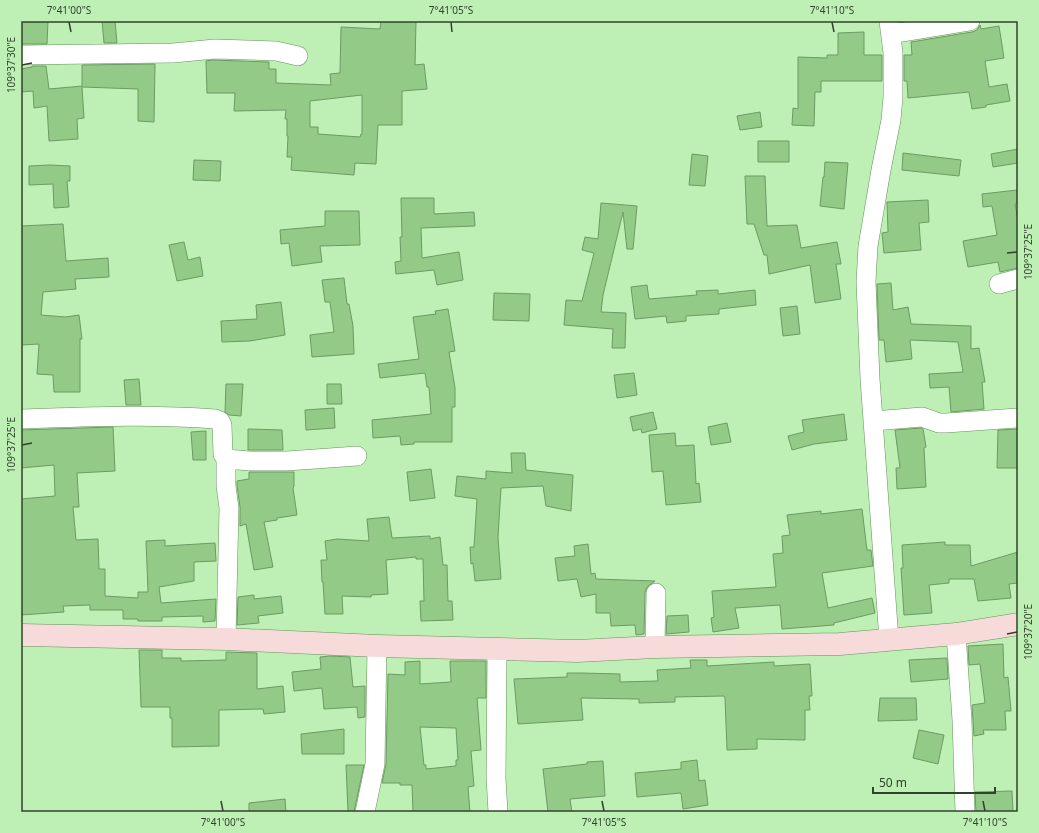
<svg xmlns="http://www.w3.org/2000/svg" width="1039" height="833" viewBox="0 0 1039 833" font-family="'Noto Sans',sans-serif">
<rect width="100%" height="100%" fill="#beefb4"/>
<path fill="#93ca87" stroke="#6c9a63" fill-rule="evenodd" d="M21 21H48L47 44H21Z
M102 21H115L117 43H104Z
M381 21H416L415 65 424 64 427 89 402 91V125H378L376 164 355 163 354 175 291 170 292 157H287L288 136H287V119H285L286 110 234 111 235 93H207L206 61 212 60 269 62V69H276V83L331 85 330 74 340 73 341 27 380 29ZM362 95V134H361L360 137 318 134V127H310V101Z
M980 25 981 29 999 26 1004 58 985 61 989 87 1007 84 1010 101 986 105V107L972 109 969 92 908 98 907 81H904V55H912L911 42 972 32 977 30Z
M864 32V55H882V81H821V92H815L814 126 792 125 793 108 798 109V57L827 58V55H838V33Z
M155 64 154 122 138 121V89L82 87 84 118 77 119 78 139 49 141 47 106 34 108 33 91 21 92V69L32 67V66H46L49 89 82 86V65Z
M760 112 762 127 740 130 737 116Z
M758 141H789V162H758Z
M1018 149V163L993 167 991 154Z
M903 153 961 160 959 176 902 170Z
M692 154 708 156 705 186 689 185Z
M194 160 221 161 220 181 193 180Z
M825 162 848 163 844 209 820 206 823 177H824Z
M50 165 70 166V181H67L69 207 54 208 53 184 29 185V166Z
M745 176H765L767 226 797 225 801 248 837 242 841 264H836L841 299 815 303 810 265 769 274 767 255H764L754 224H747Z
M1017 190 1018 203 1015 204 1018 220V268L1000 272 998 262 968 267 963 241 997 235 992 206 983 207 982 194Z
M401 198H434V214L474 212 475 226 421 228 422 258 459 252 463 280 437 285 434 270 396 274 395 262 401 261 400 237H402Z
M928 200 929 222 919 223 921 250 884 253 882 233 888 232 887 202Z
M601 203 637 206 633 249H627L623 212 603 295 601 312 626 313 625 348H612L613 329 564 325 566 300 582 301 594 253 582 250 585 237 598 239Z
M325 211H359L360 245 320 246 322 262 292 266 289 243 281 244 280 230 325 226Z
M63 224 66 261 108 258 109 277 75 279 76 289 43 292 41 315 65 317 79 315 82 339H80V392H54L53 375 37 374 39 344 21 345V226Z
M184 242 188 260 200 257 203 276 177 281 169 245Z
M344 278 347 304H349L353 326 354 354 312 357 310 335 334 332 330 302H325L322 280Z
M891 283 893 310 908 307 911 324 971 326V349L979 348 985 382H982L984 409 951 412 949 387 930 388 929 374 963 372 958 342 910 340 912 359 886 362 884 340H879L877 284Z
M647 285 649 299 697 295 696 291 718 290V294L755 290 756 305 719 309V314L686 316V321L667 323 666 316 635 319 631 287Z
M494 293 530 294 529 321 493 320Z
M281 302 285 335 250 341 222 342 221 321 257 319 256 305Z
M797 306 800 334 783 336 780 308Z
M448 309 455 351 449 352 455 388V407H452V442H414V444L401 445 400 436 373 438 372 420 431 414 429 387H427L425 373 380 378 378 364 419 359 413 317 436 314 435 311Z
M634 373 637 395 617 398 614 375Z
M139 379 141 405H126L124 380Z
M226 384H243L241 416 229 415 225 412Z
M327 384H341L342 404H327Z
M334 408 335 428 306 430 305 410Z
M653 412 657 429 642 433 641 429 633 431 630 417Z
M844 414 847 440 814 444 792 450 788 436 804 432 802 420Z
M727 423 731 442 711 445 708 427Z
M113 427 115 471 77 473 79 507H73L76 540 98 539 99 569H105V596L138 598V592H148L146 541 165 540V546L215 543 216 561 194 562V581L159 587 161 603 216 599 215 621 203 622V616L162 617V621H138V619H123V610H90V605L63 606 64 612 21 615V499L55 496 54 465 21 468V430Z
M921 428 923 429 926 447 924 448 926 487 897 489 896 468H900L895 430Z
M248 429 282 430 283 450H248Z
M1018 429V468H997L998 430Z
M206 431V460H193L191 432Z
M675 433 676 446 694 445 696 484 699 483 701 502 666 505 663 471 652 472 649 435Z
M511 453H525L526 470 573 475 571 511 546 506 543 486 501 488 498 537 501 579 475 581 473 563 471 564 470 547H474L477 499 455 496 457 476 486 479V471L512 473Z
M431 469 435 498 410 501 407 472Z
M249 472H294V487L293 488 297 515 277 518V520L264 522 273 567 254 570 246 524 240 526V507L237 485V481L249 479Z
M862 509 867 550H871L873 566 822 573 828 608 872 598 875 613 834 623V625L782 629 780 605 735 608 739 628 713 632 711 618 714 617 712 591 776 587 773 554 783 553 782 536 790 535 787 515 821 511V514Z
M389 517 392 538 430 536V539L440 537 443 565H447L448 601H452L453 620 421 621 420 601H424L423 559H416V557L386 560 388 594 371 595V597L342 596 343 614H325L323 582H322L321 560H327L325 541 337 539 369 541 367 519Z
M945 542V545H970L971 566 1018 552V583L1009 584 1011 598 978 601 974 579H949V583L929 585 932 613 904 615 901 568H903L902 545Z
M588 544 591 574 595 573 596 579 655 581 647 587 645 592 644 634 636 635 635 625 611 626 610 613H596V594L581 597 577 579 558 581 555 558 575 556 574 546Z
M254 595V599L281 596 283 613 258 616 259 623 237 625 238 597Z
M688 615 689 632 666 634 667 616Z
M1003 644 1004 678 1008 677 1011 711H1005L1006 730H983L984 734 974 736 972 705 985 703 980 664 969 665 968 646Z
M139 650H162V658H181V661L226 660V652L257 653V689L283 686 285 712 264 714 263 709 219 710V746L172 747V718H170V707H141Z
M330 656 350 657 353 687 365 686V717L358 718 357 707 324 709 322 688 294 691 292 672 321 669 320 657Z
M947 658 948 679 911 682 909 660Z
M690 660H707V666L774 662V666L810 664 812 696H809L810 710H805V740L757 739V749L727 750 725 698 724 696 675 697V702L639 703V699L581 698 583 720 518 724 514 679 567 677V673H581L620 674V682L658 681 657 670 691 668Z
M420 661V684L451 682 450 661H486V698H477L481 750 471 751 474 786 468 787 470 812H413L412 785H400V783H382L386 764 388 674 405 675V662ZM420 727 456 728 458 760H456V766L426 769V765H424Z
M880 698H916L917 720 878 721Z
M344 729V754H302L301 734Z
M919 730 944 735 938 764 913 758Z
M697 760 699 781 705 780 708 805 683 809 681 793 637 797 635 773 681 769V762Z
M603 761 605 796 570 799 572 812H548L543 769 587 764V762Z
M346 765H364L354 812H348Z
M1012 791 1013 812H976L975 792Z
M285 799 286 812H249V803Z"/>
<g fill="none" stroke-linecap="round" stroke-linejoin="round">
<g stroke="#65925b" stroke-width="20">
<path id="street" d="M889 21 893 53V97L891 120 881 170 868 246 866 282 870 379 889 640
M891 34 970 21
M21 55 173 53 215 49 276 51 298 56
M999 284 1018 279
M21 419C86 417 150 414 215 419L220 421 222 425 223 454 226 459V486L229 508 226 639
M874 421 922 417 939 423H946L1018 418
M226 459 250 461H287L357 456
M956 634 962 720 965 812
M655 647 656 593
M497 650 496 778 498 812
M365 812 375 764 377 646"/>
</g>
<g stroke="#65925b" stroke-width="23">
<path id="secondary" d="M21 635 226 639 377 646 577 651 655 647 840 644 956 634 1018 624"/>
</g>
<use href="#street" stroke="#fff" stroke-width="19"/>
<use href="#secondary" stroke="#f7dada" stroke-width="22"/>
</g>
<path fill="none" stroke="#30432b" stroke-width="1.5" d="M69 22 71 32M451 22 452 32M832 22 834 32M22 65 32 63M1007 253 1017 252M22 445 32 443M1007 634 1017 632M221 801 223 811M602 801 604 811M983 801 985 811"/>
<rect width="1039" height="833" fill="none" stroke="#beefb4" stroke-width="44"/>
<path d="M873 787v6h122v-6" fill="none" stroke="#30432b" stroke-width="2"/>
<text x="879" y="787" font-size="12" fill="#30432b" stroke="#beefb4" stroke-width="3" paint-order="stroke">50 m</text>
<rect x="22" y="22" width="995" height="789" fill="none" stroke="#30432b" stroke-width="1.5"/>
<g font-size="10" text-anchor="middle" fill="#30432b">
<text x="69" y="14">7°41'00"S</text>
<text x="451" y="14">7°41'05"S</text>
<text x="832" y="14">7°41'10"S</text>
<text transform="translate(11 65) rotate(-90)" y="4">109°37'30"E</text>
<text transform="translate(1028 252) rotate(-90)" y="4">109°37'25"E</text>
<text transform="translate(11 445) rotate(-90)" y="4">109°37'25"E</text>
<text transform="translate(1028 632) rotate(-90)" y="4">109°37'20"E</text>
<text x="223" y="826">7°41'00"S</text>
<text x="604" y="826">7°41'05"S</text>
<text x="985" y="826">7°41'10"S</text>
</g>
</svg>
